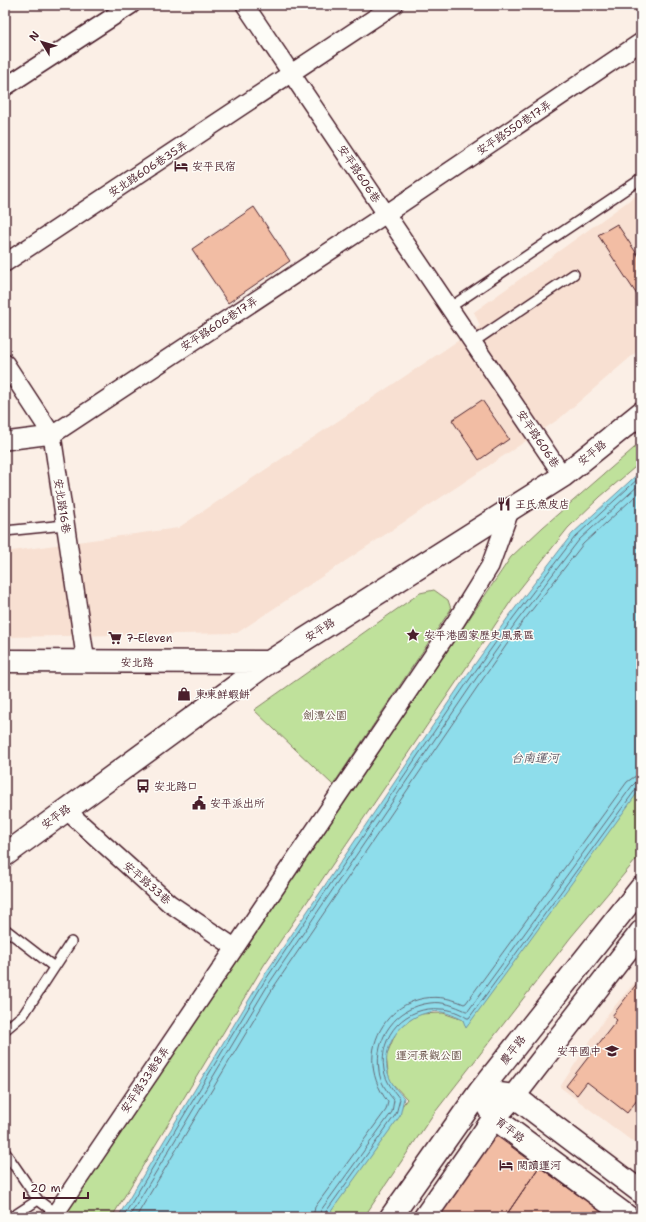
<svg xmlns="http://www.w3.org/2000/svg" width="646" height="1222" viewBox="0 0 646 1222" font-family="'Shantell Sans','LXGW WenKai TC',sans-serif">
<rect width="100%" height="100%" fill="#fbefe6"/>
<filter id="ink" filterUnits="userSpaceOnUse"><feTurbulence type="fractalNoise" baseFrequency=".025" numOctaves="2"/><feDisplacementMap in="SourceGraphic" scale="8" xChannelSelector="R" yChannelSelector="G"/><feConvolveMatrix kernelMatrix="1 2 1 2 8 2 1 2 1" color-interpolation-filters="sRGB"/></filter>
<g filter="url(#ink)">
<path fill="#f8e0d2" d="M641 192V348L559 419 237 633 5 637V552L178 528 480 326 474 312Z
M641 975V1148L560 1087 607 1015Z"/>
<path fill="#bfe19b" stroke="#848063" d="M641 442V462L600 497 568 528 515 595 485 640 264 965 112 1217H64L511 557 543 527Z
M434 590 448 600 451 609 333 785 254 710 420 593Z
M641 787V854L571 937 432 1116 364 1217H325L407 1099 389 1080 386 1056 397 1030 418 1014 443 1013 463 1020Z"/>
<path fill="#8eddeb" stroke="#73919e" d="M641 471V788L466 1028 463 1020C453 1015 442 1010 431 1012 397 1017 374 1056 394 1086 397 1091 401 1094 404 1098L400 1116 327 1217H118L261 980 465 678 509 616 572 534Z"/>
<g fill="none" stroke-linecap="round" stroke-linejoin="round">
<path stroke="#656b78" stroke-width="1" d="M123 1217 264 982 469 680 513 618 575 537 641 476
M129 1217 268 985 473 683 517 621 579 540 641 483
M136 1217 273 988 478 686 521 624 583 544 641 491
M313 1217 315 1207 386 1110 388 1102C345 1047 400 975 464 1004L466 1003 627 782 634 777 641 776
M319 1217 321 1210 392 1112 394 1100C387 1092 380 1082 379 1071 374 1038 396 1007 430 1003 443 1001 455 1006 466 1011H468L632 786 636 782H641
M324 1217 325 1213 396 1114 400 1099C393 1090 386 1082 384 1070 378 1035 406 1005 441 1009 450 1009 460 1013 467 1018H469L636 789 641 787"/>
</g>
<path fill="#f2bda4" stroke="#4a1f2b" d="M254 207 290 261 228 303 192 249Z
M617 224 641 260V301L598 235Z
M482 400 509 439 479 460 452 420Z
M641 978V1095L627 1113 587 1082 577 1095 566 1086 617 1020 612 1016Z
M498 1137 539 1167 505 1217H437L489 1138Z
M539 1167 609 1217H505Z"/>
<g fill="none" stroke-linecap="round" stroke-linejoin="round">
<g stroke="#4a1f2b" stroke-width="12">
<path id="service" d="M449 308 641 179
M472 343 574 274
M5 531 65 525
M5 929 54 967
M5 1030 24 1014 71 942
M5 1152 38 1200 55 1213
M12 1217 38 1200"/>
</g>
<g stroke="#4a1f2b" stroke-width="20">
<path id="minor" d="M245 5 563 476
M5 87 131 5
M5 263 394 5
M5 363 52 435 86 662
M5 441 52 435 386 214 641 42
M66 810 169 903 234 947
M53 1217 456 621 490 566 511 508"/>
</g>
<g stroke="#4a1f2b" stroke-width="25">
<path id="tertiary" d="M5 661 269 662
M5 855 269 662 563 476 641 413
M499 1094 514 1096 641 1192
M487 1105 494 1118 628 1217
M391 1217 480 1091 641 888
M425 1217 494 1118 514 1096 641 932"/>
</g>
<use href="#service" stroke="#fdfcf7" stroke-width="9"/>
<use href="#minor" stroke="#fdfcf7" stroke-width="17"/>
<use href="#tertiary" stroke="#fdfcf7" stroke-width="22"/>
</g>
</g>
<defs>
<g id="hotel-bare" transform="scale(1.08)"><path d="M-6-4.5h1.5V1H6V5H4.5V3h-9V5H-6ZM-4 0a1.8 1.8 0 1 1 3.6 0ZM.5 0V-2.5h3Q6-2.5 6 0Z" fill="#4a1f2b" stroke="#fdfcf7" stroke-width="2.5" paint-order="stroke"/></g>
<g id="restaurant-bare" transform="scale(1.08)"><path d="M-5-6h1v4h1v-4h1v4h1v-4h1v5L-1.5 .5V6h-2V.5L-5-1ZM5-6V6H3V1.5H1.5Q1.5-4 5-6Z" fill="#4a1f2b" stroke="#fdfcf7" stroke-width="2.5" paint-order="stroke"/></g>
<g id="sight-bare" transform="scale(1.08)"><path d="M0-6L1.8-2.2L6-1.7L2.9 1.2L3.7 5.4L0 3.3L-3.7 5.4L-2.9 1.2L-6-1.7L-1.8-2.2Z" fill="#4a1f2b" stroke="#fdfcf7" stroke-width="2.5" paint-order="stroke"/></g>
<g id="supermarket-bare" transform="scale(1.08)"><path d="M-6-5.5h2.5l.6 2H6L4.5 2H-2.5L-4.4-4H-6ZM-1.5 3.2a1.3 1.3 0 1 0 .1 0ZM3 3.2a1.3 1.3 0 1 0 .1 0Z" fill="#4a1f2b" stroke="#fdfcf7" stroke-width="2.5" paint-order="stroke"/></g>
<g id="shop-bare" transform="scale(1.08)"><path d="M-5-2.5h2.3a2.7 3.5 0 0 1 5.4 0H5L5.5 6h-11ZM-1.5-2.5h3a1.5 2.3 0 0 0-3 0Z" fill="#4a1f2b" stroke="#fdfcf7" stroke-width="2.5" paint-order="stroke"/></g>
<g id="bus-bare" transform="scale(1.08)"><path d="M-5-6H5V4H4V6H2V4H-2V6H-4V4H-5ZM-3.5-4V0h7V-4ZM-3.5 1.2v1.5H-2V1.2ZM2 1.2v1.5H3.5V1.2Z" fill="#4a1f2b" stroke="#fdfcf7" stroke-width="2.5" paint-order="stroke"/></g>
<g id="civic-bare" transform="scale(1.08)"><path d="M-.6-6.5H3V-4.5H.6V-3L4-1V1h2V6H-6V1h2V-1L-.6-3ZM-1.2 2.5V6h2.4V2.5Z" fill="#4a1f2b" stroke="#fdfcf7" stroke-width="2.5" paint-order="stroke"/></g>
<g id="school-bare" transform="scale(1.08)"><path d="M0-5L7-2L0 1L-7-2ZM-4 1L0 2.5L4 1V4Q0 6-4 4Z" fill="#4a1f2b" stroke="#fdfcf7" stroke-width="2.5" paint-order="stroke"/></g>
</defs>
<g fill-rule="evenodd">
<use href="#hotel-bare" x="181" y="166"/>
<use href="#restaurant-bare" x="504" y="504"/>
<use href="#sight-bare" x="413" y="635"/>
<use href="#supermarket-bare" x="115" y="638"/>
<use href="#shop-bare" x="184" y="694"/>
<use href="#bus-bare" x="143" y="786"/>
<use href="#civic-bare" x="199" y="803"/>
<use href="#school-bare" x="612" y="1051"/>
<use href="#hotel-bare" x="506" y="1165"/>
</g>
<g text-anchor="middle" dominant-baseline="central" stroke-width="3" stroke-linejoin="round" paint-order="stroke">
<g font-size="11" fill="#4a1f2b" stroke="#fdfcf7">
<text transform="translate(514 128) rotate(-34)">安平路550巷17弄</text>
<text transform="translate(148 169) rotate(-33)">安北路606巷35弄</text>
<text transform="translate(359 174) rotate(56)">安平路606巷</text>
<text transform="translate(219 324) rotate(-33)">安平路606巷17弄</text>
<text transform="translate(538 439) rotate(56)">安平路606巷</text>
<text transform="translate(592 453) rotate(-39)">安平路</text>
<text transform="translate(62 506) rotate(81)">安北路16巷</text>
<text transform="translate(320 630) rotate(-33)">安平路</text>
<text x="137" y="662">安北路</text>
<text transform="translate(56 817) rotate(-36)">安平路</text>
<text transform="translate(147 883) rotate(41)">安平路33巷</text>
<text transform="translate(513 1050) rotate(-52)">慶平路</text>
<text transform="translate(145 1080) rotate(-56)">安平路33巷8弄</text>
<text transform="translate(510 1130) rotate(38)">育平路</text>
</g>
<g font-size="11" fill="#4a1f2b" stroke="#fdfcf7" text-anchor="start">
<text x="192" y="166">安平民宿</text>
<text x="515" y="504">王氏魚皮店</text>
<text x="424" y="635">安平港國家歷史風景區</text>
<text x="126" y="638">7-Eleven</text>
<text x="195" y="694">東東鮮蝦餅</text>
<text x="154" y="786">安北路口</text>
<text x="210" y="803">安平派出所</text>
<text x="601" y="1051" text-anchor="end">安平國中</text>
<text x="517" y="1165">閱讀運河</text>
</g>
<g font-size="11" fill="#675047" stroke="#fdfcf7">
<text x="325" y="715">劍潭公園</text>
<text x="429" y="1055">運河景觀公園</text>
</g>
<g font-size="12" font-style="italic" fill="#5e5865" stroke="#fdfcf7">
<text x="535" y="758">台南運河</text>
</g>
</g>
<rect width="646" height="1222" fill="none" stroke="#fdfcf7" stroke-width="20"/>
<rect x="10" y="10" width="626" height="1202" fill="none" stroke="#4a1f2b" stroke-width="1.5" filter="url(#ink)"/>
<g transform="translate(42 42) rotate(308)" stroke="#fdfcf7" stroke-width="3" paint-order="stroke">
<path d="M0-3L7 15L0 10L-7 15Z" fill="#4a1f2b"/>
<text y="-6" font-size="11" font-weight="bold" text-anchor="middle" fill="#4a1f2b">N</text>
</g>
<path d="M24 1192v6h64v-6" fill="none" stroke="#4a1f2b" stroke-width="2"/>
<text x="30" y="1192" font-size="12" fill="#4a1f2b" stroke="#fdfcf7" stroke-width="3" paint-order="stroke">20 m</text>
</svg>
